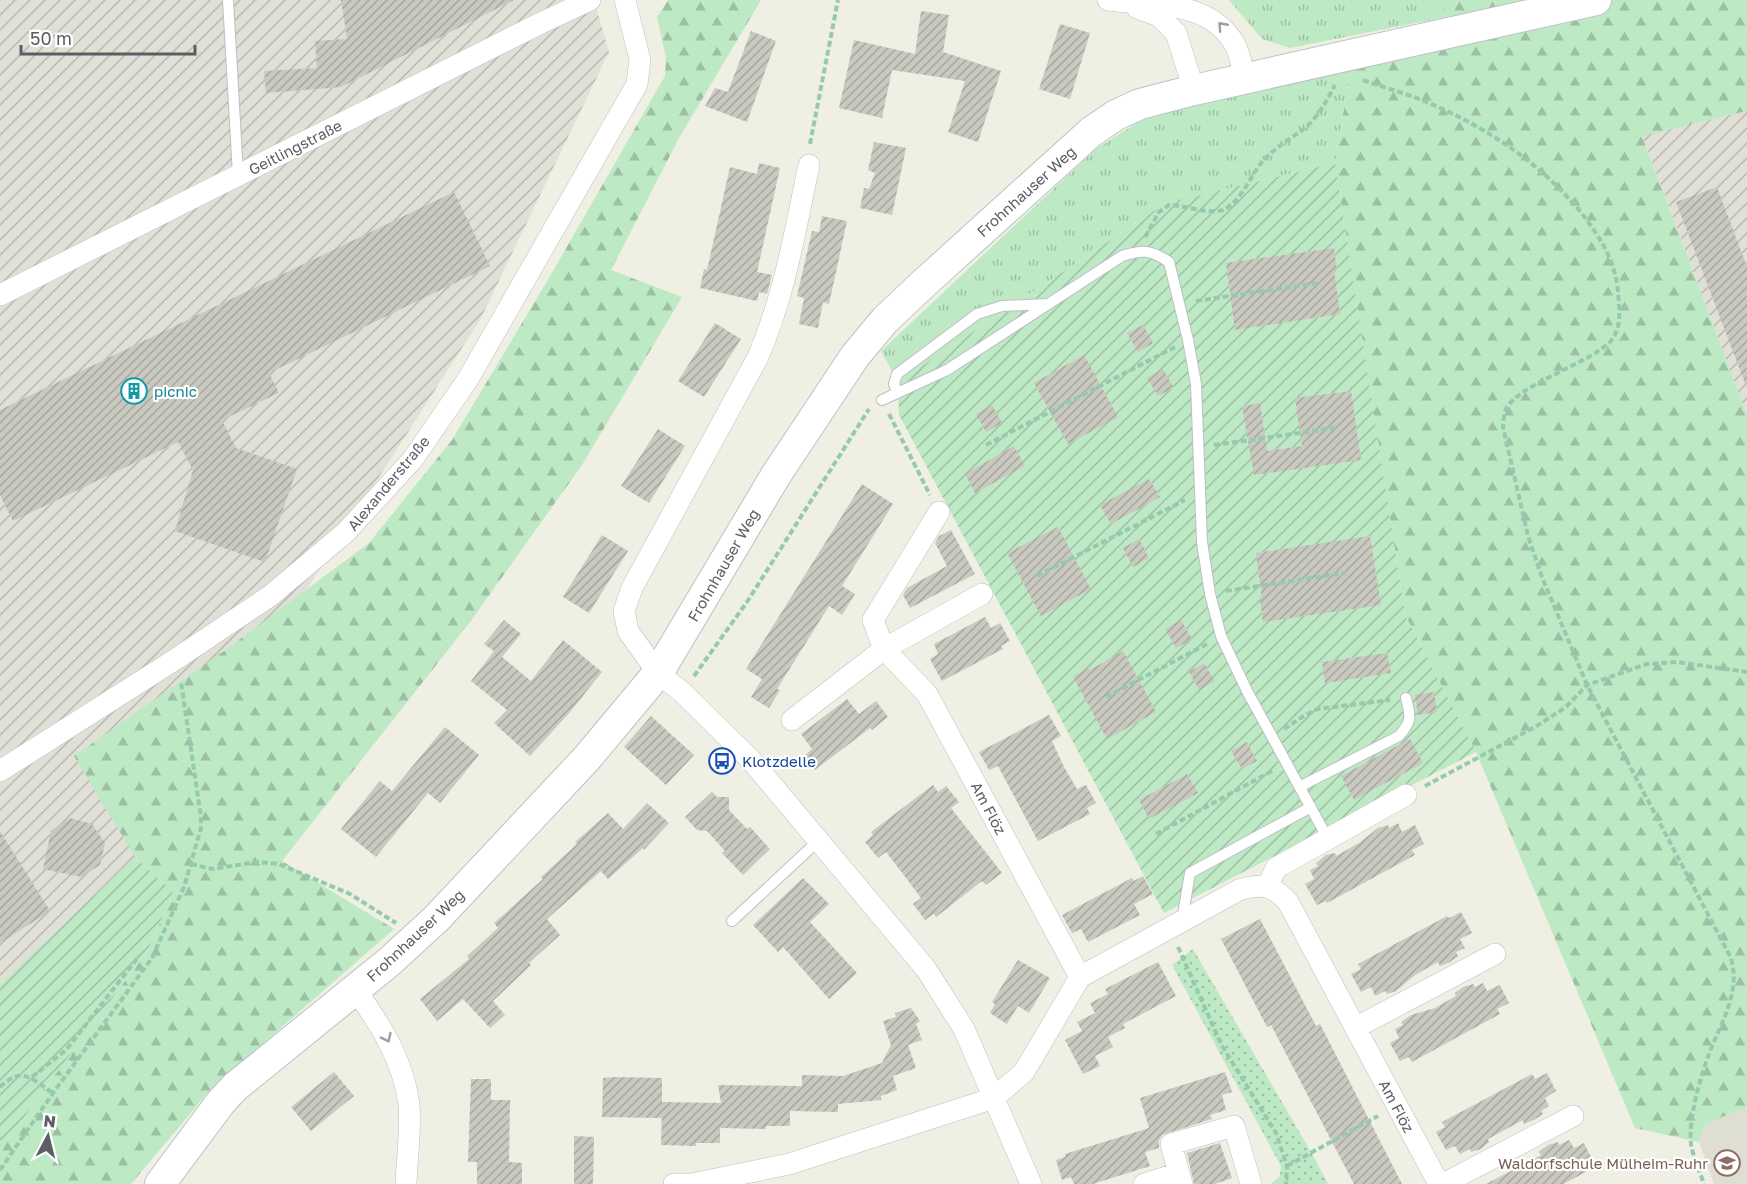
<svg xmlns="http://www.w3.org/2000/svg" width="1747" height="1184" viewBox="0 0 1747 1184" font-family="'Golos Text',sans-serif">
<defs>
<pattern id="industrial-furrows" width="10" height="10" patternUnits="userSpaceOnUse" patternTransform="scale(1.5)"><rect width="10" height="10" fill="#e0e0d7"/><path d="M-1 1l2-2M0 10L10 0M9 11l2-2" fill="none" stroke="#b9b9b2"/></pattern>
<pattern id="grass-tufts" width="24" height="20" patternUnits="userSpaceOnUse" patternTransform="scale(1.5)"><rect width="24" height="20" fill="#bde9c5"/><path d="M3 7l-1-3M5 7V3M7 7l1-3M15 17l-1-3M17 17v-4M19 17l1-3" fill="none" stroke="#9dc0a4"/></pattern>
<pattern id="forest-firs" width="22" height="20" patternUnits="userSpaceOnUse" patternTransform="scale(1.5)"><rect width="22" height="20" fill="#bde9c5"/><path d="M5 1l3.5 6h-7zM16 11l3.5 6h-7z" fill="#9dc0a4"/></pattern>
<pattern id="park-dots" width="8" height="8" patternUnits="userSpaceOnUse" patternTransform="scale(1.5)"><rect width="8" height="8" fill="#bde9c5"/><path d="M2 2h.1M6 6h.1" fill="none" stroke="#9dc0a4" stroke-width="1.8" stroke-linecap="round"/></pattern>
<pattern id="garden-furrows" width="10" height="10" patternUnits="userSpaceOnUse" patternTransform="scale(1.5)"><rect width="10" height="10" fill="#bde9c5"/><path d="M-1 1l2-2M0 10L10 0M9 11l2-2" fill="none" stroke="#9dc0a4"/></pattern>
<pattern id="building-hatch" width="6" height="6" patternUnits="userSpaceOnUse" patternTransform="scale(1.5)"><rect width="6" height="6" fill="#cac9c0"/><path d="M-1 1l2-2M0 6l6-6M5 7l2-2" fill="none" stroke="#a7a6a0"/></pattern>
</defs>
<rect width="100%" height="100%" fill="#efefe3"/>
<path fill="url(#industrial-furrows)" d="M0 0H594L609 52 480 320 135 857 0 984Z
M1747 111V415L1642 135Z"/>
<path fill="#dfded2" d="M1747 1107V1184H1714L1699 1142 1705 1124Z"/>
<path fill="url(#grass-tufts)" d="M1229 0H1435L1451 16 1290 48 1262 39Z
M1351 66 1335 163 1166 203 898 382 881 351 1096 149 1154 112Z"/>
<path fill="url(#forest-firs)" d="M668 0H761L679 138 611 270 682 297 582 465 470 622 282 861 394 929 210 1090 131 1184H0V1152L34 1103 148 950 173 892 135 857 74 756 224 651 369 543 452 440 549 278 665 76 666 58 657 17Z
M1435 0H1747V111L1642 136 1747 415V1107L1705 1124 1699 1142 1635 1128 1476 752 1405 615 1335 163 1351 66 1397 54 1451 16Z"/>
<path fill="url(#park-dots)" d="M1193 949 1315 1159 1328 1184H1271L1280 1176 1281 1166 1172 965Z"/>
<path fill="url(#garden-furrows)" d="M1335 163 1405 615 1476 752 1164 913 899 415 898 382 1166 203Z
M135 857 173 892 148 950 34 1103 0 1152V984Z"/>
<path fill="url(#building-hatch)" d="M341 0H514L341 87 266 93 264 71 317 68 315 41 347 39Z
M921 11 949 15 943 52 1001 71 978 142 948 132 965 81 892 70 882 118 839 108 854 40 915 54Z
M1060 24 1090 33 1070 99 1039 89Z
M751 31 776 41 747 122 705 106 715 88 728 92Z
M874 142 906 148 892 215 860 208 864 188 869 189 875 173 868 170Z
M759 163 780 168 757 272 772 275 767 294 759 292 757 301 700 288 704 269 707 270 730 167 757 174Z
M1717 187 1747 267V383H1745L1676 202Z
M454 192 490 266 269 373 279 393 222 420 236 448 297 469 265 562 175 531 193 470 178 442 13 521 0 495V410Z
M822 216 847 221 829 304 823 302 818 328 799 324 804 298 797 296 812 231 819 232Z
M1334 248 1337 269 1334 270 1340 314 1235 330 1226 263Z
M715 323 741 339 704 397 678 381Z
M1143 325 1153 343 1138 352 1127 333Z
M1084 355 1118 417 1068 444 1034 383Z
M1163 369 1174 388 1158 396 1147 378Z
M1351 391 1361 460 1254 475 1242 406 1260 403 1267 451 1302 446 1295 398Z
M992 405 1002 423 986 432 976 414Z
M658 429 685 446 649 503 621 486Z
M1014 446 1025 466 975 493 965 474Z
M1149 479 1160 497 1111 524 1100 505Z
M862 484 893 504 842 586 855 594 842 615 829 606 777 689 780 690 769 708 751 697 762 679 746 669Z
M1058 527 1091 589 1041 616 1007 553Z
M951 530 975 574 910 608 903 595 907 588 947 566 935 543 939 536Z
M602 535 628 551 589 613 563 597Z
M1370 536 1381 605 1263 622 1260 601 1262 600 1256 553Z
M1139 539 1149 558 1133 567 1123 548Z
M985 617 991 628 1000 623 1010 641 1001 646 1003 649 942 681 930 659 938 654 934 644Z
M504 620 521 634 502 657 531 681 563 640 602 672 570 712 530 756 494 723 507 710 471 681 494 651 484 644Z
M1181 620 1192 639 1176 648 1165 629Z
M1123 651 1156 712 1107 739 1073 677 1088 668 1090 670Z
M1387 653 1391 673 1325 683 1322 662Z
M1204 663 1215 681 1199 690 1189 672Z
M1434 692 1437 712 1418 715 1415 695Z
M847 699 859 714 876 701 888 717 872 730 870 728 815 770 804 756 812 749 801 734Z
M1049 715 1061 736 1052 741 1064 767 1077 789 1086 785 1096 803 1087 808 1090 814 1038 841 998 766 989 770 979 752Z
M651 716 694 755 666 785 624 747Z
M445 727 479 755 440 803 428 793 376 857 341 829 380 781 392 791Z
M1410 739 1423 763 1354 800 1341 776Z
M1247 742 1257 761 1242 769 1231 751Z
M1187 774 1198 793 1149 819 1139 800Z
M933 785 938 792 946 786 959 802 951 808 1002 873 986 885 982 881 936 917 934 914 925 920 913 904 921 898 903 874 886 852 878 858 865 842 873 835 871 832Z
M712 792 717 797H729V810L747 829 750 827 770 849 743 875 722 853 725 851 707 831 697 830 685 817Z
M647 803 669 823 644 850 643 848 608 879 601 871 547 919 560 935 529 963 531 965 493 1001 505 1015 490 1028 463 999 437 1021 420 999 469 959 467 956 498 928 494 923 543 879 541 877 577 844 575 842 608 813 623 829Z
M70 818 92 824 105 843 100 865 81 877 43 869 51 831Z
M1398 823 1402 832 1415 825 1424 844 1412 850 1415 855 1327 903 1326 901 1317 905 1305 884 1314 879 1310 870 1318 866 1316 863 1326 855 1335 853 1336 856 1359 843 1378 828 1388 825 1389 828Z
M0 831 50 911 0 943Z
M1143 876 1153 894 1134 904 1140 915 1088 942 1081 929 1072 933 1062 915 1132 878 1134 881Z
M803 878 829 904 810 922 857 973 829 999 783 947 778 952 753 925Z
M1461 912 1472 933 1460 939 1465 948 1456 952 1458 956 1450 962 1440 966 1438 962 1415 975 1396 991 1387 994 1385 991 1375 996 1371 987 1361 992 1351 974 1361 969 1358 964 1447 916 1449 918Z
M1260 919 1316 1026 1320 1024 1402 1184H1354L1271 1025 1267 1027 1221 939Z
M1018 960 1050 978 1029 1013 1018 1006 1007 1024 990 1013 995 1004 992 1002Z
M1158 962 1176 996 1123 1024 1125 1028 1108 1037 1113 1047 1095 1056 1100 1066 1083 1074 1065 1040 1082 1031 1077 1022 1095 1013 1090 1003 1108 994 1105 989Z
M1483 983 1487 991 1500 985 1509 1003 1497 1009 1500 1014 1412 1062 1409 1057 1400 1061 1390 1043 1399 1038 1395 1029 1403 1025 1401 1022 1411 1015 1435 1008 1456 996 1455 993 1463 987 1473 984 1475 987Z
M911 1008 920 1021 916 1024 922 1040 908 1045 916 1068 893 1076 897 1090 881 1096V1100L838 1104V1112L790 1111V1126H766V1129L720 1128V1143H696V1146L661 1145 662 1102 721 1103 718 1085 802 1086V1075L843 1076 882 1063 891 1045 883 1021 896 1017 895 1013Z
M334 1072 354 1096 311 1131 291 1107Z
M1225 1072 1232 1092 1222 1095 1226 1110 1210 1115 1212 1119 1162 1135 1159 1140V1148L1145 1152 1150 1166 1093 1184H1074L1071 1177 1062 1180 1056 1160 1065 1157V1154L1149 1128 1140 1098Z
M1547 1073 1556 1091 1545 1098 1549 1106 1541 1111 1543 1114 1534 1120 1524 1124 1523 1120 1488 1139 1489 1142 1481 1149 1471 1152 1470 1149 1460 1154 1455 1146 1446 1150 1436 1132 1445 1127 1442 1122 1532 1074 1535 1079Z
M615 1077 662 1078V1118L602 1117 603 1078Z
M471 1079H491V1100H510L509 1162 522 1163V1184H477V1162H468Z
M574 1136 594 1137 593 1184H574Z
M1569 1140 1574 1148 1584 1143 1593 1161 1583 1167 1586 1172 1567 1182 1564 1184H1486L1541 1155 1539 1152 1548 1145 1558 1142 1559 1145Z
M1220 1143 1232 1178 1215 1184H1194L1187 1153Z"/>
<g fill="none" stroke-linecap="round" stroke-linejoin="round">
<g stroke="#bdbfc5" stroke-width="12">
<path id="service" d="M228 0 238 175
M897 393 894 384 897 374 977 314 1002 306 1048 304
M882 400 947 370 1122 256C1143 249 1151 250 1169 262L1188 340 1196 384 1202 542 1210 594 1221 636 1247 691 1328 839
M1301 786 1399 736C1412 721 1411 717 1406 698
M1182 920 1190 873 1311 807
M732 921 818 841"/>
</g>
<g stroke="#bdbfc5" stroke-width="22">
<path id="minor" d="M1108 0C1155 6 1208 0 1234 43 1240 53 1242 67 1245 79
M1137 8 1159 16 1176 33 1194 90
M809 165C795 231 785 294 758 357L632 588 624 611 628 631 658 673 682 692 751 760 926 969 964 1029 1031 1184
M0 295 541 23 590 0
M939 512 873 620 884 649 927 694 1080 977
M792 720 884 649 982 594
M0 771 176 659 270 596 346 532 413 459 468 379 637 84 640 60 625 0
M1267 887 1276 868 1406 795
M355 989C380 1024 404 1061 409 1105 411 1130 407 1159 406 1184
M1355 1028 1495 954
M674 1184H692L789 1164 994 1098 1024 1072 1080 977 1239 890C1261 883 1273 885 1288 902L1439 1184
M1144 1184 1179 1173
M1182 1184 1171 1144 1234 1126 1251 1184
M1443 1184 1573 1116"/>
</g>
<g stroke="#bec0c8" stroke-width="32">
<path id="secondary" d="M160 1184 221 1102 235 1087 389 962 436 919 587 758 658 673 776 475 855 356 885 320 922 285 1091 132 1116 115 1140 104 1194 90 1596 0"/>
</g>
<path stroke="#95caae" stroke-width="4" stroke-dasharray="6 3" stroke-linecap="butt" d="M1363 80C1382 87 1401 92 1419 99 1480 123 1537 160 1579 210 1598 234 1615 259 1618 291 1619 308 1623 329 1609 343 1587 364 1518 385 1506 409 1503 414 1504 422 1503 427L1528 536 1542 577 1587 685 1731 958C1741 993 1721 1022 1709 1054 1700 1078 1688 1120 1691 1144 1693 1157 1700 1172 1704 1184
M810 144 838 0
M1145 237 1159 212 1169 205C1184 205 1213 216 1225 209 1242 200 1250 176 1262 162 1275 147 1291 139 1306 127 1319 116 1327 100 1335 85
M1196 301 1317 283
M889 414 930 495
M986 445 1175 347
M1214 445 1336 428
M1037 576 1185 500
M1226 591 1345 573
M694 676 747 602 869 409
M1106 697 1207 644
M1284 729 1304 716 1318 709 1390 700
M1425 786 1535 727 1566 707 1587 685 1647 664 1677 662 1747 672
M1156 834 1274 770
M191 864 212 869 257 862 279 864 350 894 396 923
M1178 947 1221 1044 1276 1133 1287 1166 1286 1184
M32 1077 66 1050 139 956
M0 1087C23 1065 32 1080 53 1093
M1287 1166 1378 1116
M0 1170 53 1093 152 958 184 887 201 828V817L181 682"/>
<use href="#service" stroke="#fff" stroke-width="10"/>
<use href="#minor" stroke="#fff" stroke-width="21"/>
<use href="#secondary" stroke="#fff" stroke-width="30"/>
</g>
<defs><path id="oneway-chevron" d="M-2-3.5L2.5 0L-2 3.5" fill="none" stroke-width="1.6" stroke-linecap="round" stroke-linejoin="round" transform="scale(1.5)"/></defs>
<g stroke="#9d9ea3">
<use href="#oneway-chevron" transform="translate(1222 26) rotate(-132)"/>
<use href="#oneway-chevron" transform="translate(387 1038) rotate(64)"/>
</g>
<defs>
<g id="building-ring" transform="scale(1.35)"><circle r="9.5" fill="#fff" stroke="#0f9aa8" stroke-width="1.5"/><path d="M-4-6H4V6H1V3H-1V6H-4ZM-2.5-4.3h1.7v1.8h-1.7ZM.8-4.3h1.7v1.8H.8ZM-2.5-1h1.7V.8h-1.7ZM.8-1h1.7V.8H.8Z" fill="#0f9aa8"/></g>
<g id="bus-ring" transform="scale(1.35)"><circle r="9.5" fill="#fff" stroke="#1a4fb4" stroke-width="1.5"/><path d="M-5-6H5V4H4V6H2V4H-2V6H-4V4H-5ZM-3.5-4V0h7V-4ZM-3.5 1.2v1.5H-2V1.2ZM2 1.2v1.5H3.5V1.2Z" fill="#1a4fb4"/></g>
<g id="school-ring" transform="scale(1.35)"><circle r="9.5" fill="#fff" stroke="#8d6e63" stroke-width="1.5"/><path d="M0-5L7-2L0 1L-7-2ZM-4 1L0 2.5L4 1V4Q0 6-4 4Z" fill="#8d6e63"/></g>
</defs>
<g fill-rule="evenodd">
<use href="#building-ring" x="134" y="391"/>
<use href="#bus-ring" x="722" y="761"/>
<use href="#school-ring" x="1727" y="1163"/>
</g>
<g text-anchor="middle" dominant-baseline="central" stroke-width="4.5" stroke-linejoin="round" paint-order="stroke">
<g font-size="15" fill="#5b5e65" stroke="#fff">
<text transform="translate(295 147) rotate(-27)">Geitlingstraße</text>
<text transform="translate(1026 191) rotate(-42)">Frohnhauser Weg</text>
<text transform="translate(388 483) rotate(-50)">Alexanderstraße</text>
<text transform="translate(723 565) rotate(-60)">Frohnhauser Weg</text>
<text transform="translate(989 808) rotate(62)">Am Flöz</text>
<text transform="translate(415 935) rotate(-43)">Frohnhauser Weg</text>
<text transform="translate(1397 1106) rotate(62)">Am Flöz</text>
</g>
<g font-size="15" fill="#0d838f" stroke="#fff" text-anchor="start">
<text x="154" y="391">picnic</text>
</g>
<g font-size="15" fill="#164399" stroke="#fff" text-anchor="start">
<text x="742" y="761">Klotzdelle</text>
</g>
<g font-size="15" fill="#785e54" stroke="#fff" text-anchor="end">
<text x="1708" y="1163">Waldorfschule Mülheim-Ruhr</text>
</g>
</g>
<g transform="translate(48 1136) rotate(7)" stroke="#ffffff" stroke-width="4.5" paint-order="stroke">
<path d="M0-4.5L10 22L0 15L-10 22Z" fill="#5b5e65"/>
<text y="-9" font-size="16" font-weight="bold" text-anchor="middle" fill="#5b5e65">N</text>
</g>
<path d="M21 45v9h174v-9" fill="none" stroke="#5b5e65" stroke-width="3"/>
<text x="30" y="45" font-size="18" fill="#5b5e65" stroke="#ffffff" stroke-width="4.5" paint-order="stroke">50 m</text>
</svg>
